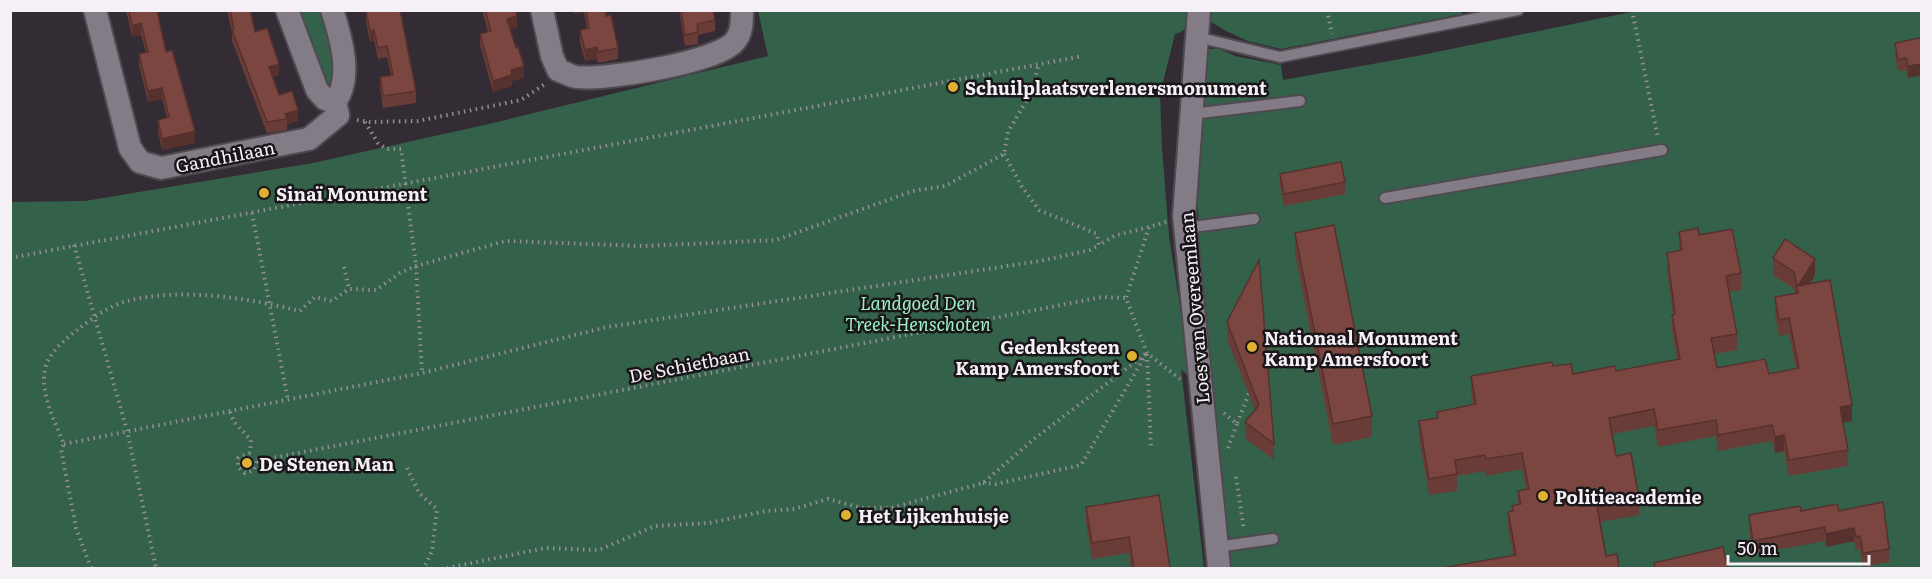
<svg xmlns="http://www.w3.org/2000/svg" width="1932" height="579" viewBox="0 0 1932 579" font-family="Literata,serif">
<rect width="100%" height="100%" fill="#332c34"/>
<path fill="#34614a" d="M1461 10 1462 14 1281 49 1248 41 1226 31 1210 21 1206 11Z
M294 11H325L340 66 330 94Z
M758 11H1192C1190 23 1187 31 1175 34L1160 94 1162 148 1169 236 1191 378 1181 369 1204 568H11L10 202 85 201 313 163 489 124 768 56Z
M1636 11H1921V568H1230L1200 258 1193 95 1205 50 1217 48 1235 56 1281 65 1283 80 1417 56Z"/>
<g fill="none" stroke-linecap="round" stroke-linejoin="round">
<g stroke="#4f4950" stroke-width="14">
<path id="lane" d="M1197 37 1280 57 1518 10
M1192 114 1300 101
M1385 198 1662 150
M1185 228 1254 219
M1216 547 1273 539"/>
</g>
<g stroke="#4f4950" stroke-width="26">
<path id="street" d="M95 10 130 148 140 162 161 168 309 139 338 115 335 102
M287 10 317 90 325 99 335 102
M332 10C341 37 353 78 335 102
M542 10 552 56 558 70C564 72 570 76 576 77 603 81 719 62 735 41 742 33 742 21 742 10
M1199 10 1184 216 1219 568"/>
</g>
<path stroke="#948e95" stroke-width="4" stroke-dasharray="1.5 4.5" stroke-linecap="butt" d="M1327 10 1332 34
M1632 10 1658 138
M357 120 370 122 418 121 521 100 545 84
M365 122 378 143 387 149H401L416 266 422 373
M1004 154 1022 187 1039 210 1097 234 1099 245 1114 236 1149 227
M252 213 288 400
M1166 222 1149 227 1126 298 1147 353 1180 379
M74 245 127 430 156 568
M10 258 1083 56
M344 267 349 289
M1147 354 1151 446
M230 412 234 422 251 440 250 453
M1224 413 1237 424 1249 393
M64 444 422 373 607 327 1040 261 1090 250 1099 245
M1228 448 1237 424
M250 453 238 458V467L245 473 254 470 257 461
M257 461 1102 297 1126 298
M407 468 419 493 437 509 432 551 424 568
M1236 477 1244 530
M983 483 996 484 1081 465 1145 356
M91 568 76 528 61 449 64 444C55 422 40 394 45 369 48 354 64 340 76 331 91 319 108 306 127 301 181 287 247 298 300 311L315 297 332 301 349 289 376 290 400 273 416 266 505 241 644 246 776 240 913 191 945 186 1004 154 1008 132 1031 93 1039 63
M447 568 545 548 599 550 655 526 709 523 766 511 794 509 828 499 862 508H891L983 483 1034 439 1147 353"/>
<use href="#lane" stroke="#837b85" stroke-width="10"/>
<use href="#street" stroke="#837b85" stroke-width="22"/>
</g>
<path fill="#6a3c37" d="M126 10H157L166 52 195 143 162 150 158 131V120L167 118 162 99 148 102 139 65V54L146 52 141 35 132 37Z
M227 10H257L250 12 255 32 279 75 273 77 279 95 298 121 287 124V130L267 133 232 41V32Z
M482 10H515L517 28 510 29 524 78 512 81V86L493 92 480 45V34L488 32Z
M574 10H605L618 48V59L598 63 597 59 585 61 580 42V30L587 29 584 12 574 14Z
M679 10H713L715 20V31L698 35V44L685 46Z
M366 11 416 91V103L383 108 380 88V77L391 75 387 57 378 59 374 41 370 42 366 22Z
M1895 43 1922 46V75L1908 78 1906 70 1898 71 1895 54Z
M1280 174 1345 182V194L1284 206 1280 186Z
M1679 232 1699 235 1741 273V290L1729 292 1737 334V350L1714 354 1717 368 1769 374 1796 369 1789 334 1779 336 1775 313V297L1795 293 1794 289 1773 275V258L1815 275 1810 284 1852 421 1843 423 1848 450V466L1789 476 1784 451 1775 453 1772 441 1718 451 1716 436 1658 447 1654 426 1612 434 1616 456 1639 498V515L1600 522 1606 556 1619 568 1513 555 1508 528V512L1512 511V506L1518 505V491L1526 489 1522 469 1486 476 1485 471 1457 476V491L1429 495 1419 438V421L1437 418V412L1473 405 1471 393V376L1553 366 1573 374 1616 371 1677 360 1672 331V315H1673L1667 270V253L1679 251Z
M1295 233 1372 416V437L1333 445 1295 254Z
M1259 260 1274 444V460L1245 438V422L1255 410 1227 339V322Z
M1159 495 1170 568H1131L1129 553 1092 559 1086 523V507Z
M1801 511H1839L1889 549V562L1863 567 1860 549 1856 550 1854 541 1826 547 1825 541 1753 554 1749 529V515Z"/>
<path fill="#56312d" d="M574 10H584V12L574 14Z
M517 16V28L507 30V19Z
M141 23V35L132 37V26Z
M374 30V41L370 42V31Z
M597 47V59L585 61V50Z
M279 64V75L269 78V67Z
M1922 64V75L1908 78V66Z
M524 66V78L512 81V86L493 92V81L511 70Z
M162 88V99L148 102V91Z
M298 110V121L287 124V119L285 114Z
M195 131V143L162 150V139Z
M1815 259V275L1798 302V286Z
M1852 405V421L1840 423V407Z
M1784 435V451L1775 453V437Z
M1854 528V541L1826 547V534Z"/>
<path fill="#7b4640" stroke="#56312d" stroke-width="1.5" d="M129 10H157L166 52 172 50 195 131 162 139 158 120 169 117 162 88 148 91 139 54 148 52 141 23 132 26Z
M230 10H250L255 32 267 28 279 64 269 67 279 95 292 91 298 110 285 114 287 119 267 122 232 30 234 29Z
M369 10H400L416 91 383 96 380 77 393 75 387 46 378 48 374 30 370 31 366 11Z
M485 10H515L517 16 507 19 516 48 518 47 524 66 511 70 512 75 493 81 480 34 491 31Z
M586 10H605L606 16 611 15 618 48 598 52 597 47 585 50 580 30 589 28Z
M681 10H713L715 20 697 24 698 32 685 35Z
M1920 38 1922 46V64L1908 66 1906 58 1898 60 1895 43Z
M1341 162 1345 182 1284 194 1280 174Z
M1334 225 1372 416 1333 424 1295 233Z
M1698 228 1699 235 1732 229 1741 273 1726 276 1737 334 1711 338 1717 368 1765 359 1769 374 1799 368 1789 318 1779 320 1775 297 1798 293 1794 272 1773 258 1785 239 1815 259 1798 286 1830 280 1852 405 1840 407 1848 450 1789 460 1784 435 1775 437 1772 425 1718 435 1716 420 1658 430 1654 409 1609 418 1616 456 1631 453 1639 498 1597 506 1606 556 1617 554 1619 568H1442L1516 555 1508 512 1513 511 1512 506 1521 504 1518 491 1529 489 1522 453 1486 459 1485 455 1455 460 1457 474 1429 479 1419 421 1438 418 1437 412 1476 404 1471 376 1552 362 1553 366 1571 364 1573 374 1615 366 1616 371 1680 359 1672 315 1675 314 1667 253 1682 250 1679 232Z
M1259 260 1274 444 1245 422 1259 405 1227 322Z
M1159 495 1170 568H1134L1129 537 1092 543 1086 507Z
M1883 502 1889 549 1863 553 1860 536 1856 537 1854 528 1826 534 1825 527 1753 541 1749 515 1800 506 1801 511 1837 504 1839 511Z
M1723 547 1728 568H1655L1654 563Z"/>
<g fill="#deb133" stroke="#191519" stroke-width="2">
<circle cx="953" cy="87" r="6"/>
<circle cx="264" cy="193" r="6"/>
<circle cx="1252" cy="347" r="6"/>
<circle cx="1132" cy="356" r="6"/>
<circle cx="247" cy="463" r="6"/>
<circle cx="1543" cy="496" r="6"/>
<circle cx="846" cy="515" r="6"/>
</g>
<g text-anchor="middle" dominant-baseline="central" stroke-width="5" stroke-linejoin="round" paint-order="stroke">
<g font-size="18" font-weight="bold" fill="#f5f0f6" stroke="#191519" text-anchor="start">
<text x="965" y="87">Schuilplaatsverlenersmonument</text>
<text x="276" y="193">Sinaï Monument</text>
<text x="1264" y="337">Nationaal Monument<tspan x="1264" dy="21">Kamp Amersfoort</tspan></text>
<text x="1120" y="346" text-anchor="end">Gedenksteen<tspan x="1120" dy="21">Kamp Amersfoort</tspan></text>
<text x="259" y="463">De Stenen Man</text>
<text x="1555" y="496">Politieacademie</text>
<text x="858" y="515">Het Lijkenhuisje</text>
</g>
<g font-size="18" fill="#f5f0f6" stroke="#191519">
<text transform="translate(225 156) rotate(-11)">Gandhilaan</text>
<text transform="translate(1194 308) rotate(-95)">Loes van Overeemlaan</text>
<text transform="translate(689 364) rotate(-11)">De Schietbaan</text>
</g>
<g font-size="18" font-style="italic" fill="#9cf1c4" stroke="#191519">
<text x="918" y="302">Landgoed Den<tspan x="918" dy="21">Treek-Henschoten</tspan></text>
</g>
</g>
<rect width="1932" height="579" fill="none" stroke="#f5f0f6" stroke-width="24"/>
<path d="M1728 555v9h141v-9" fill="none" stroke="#f5f0f6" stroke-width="3"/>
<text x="1737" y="555" font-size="18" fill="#f5f0f6" stroke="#191519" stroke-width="4.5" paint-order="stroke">50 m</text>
</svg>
